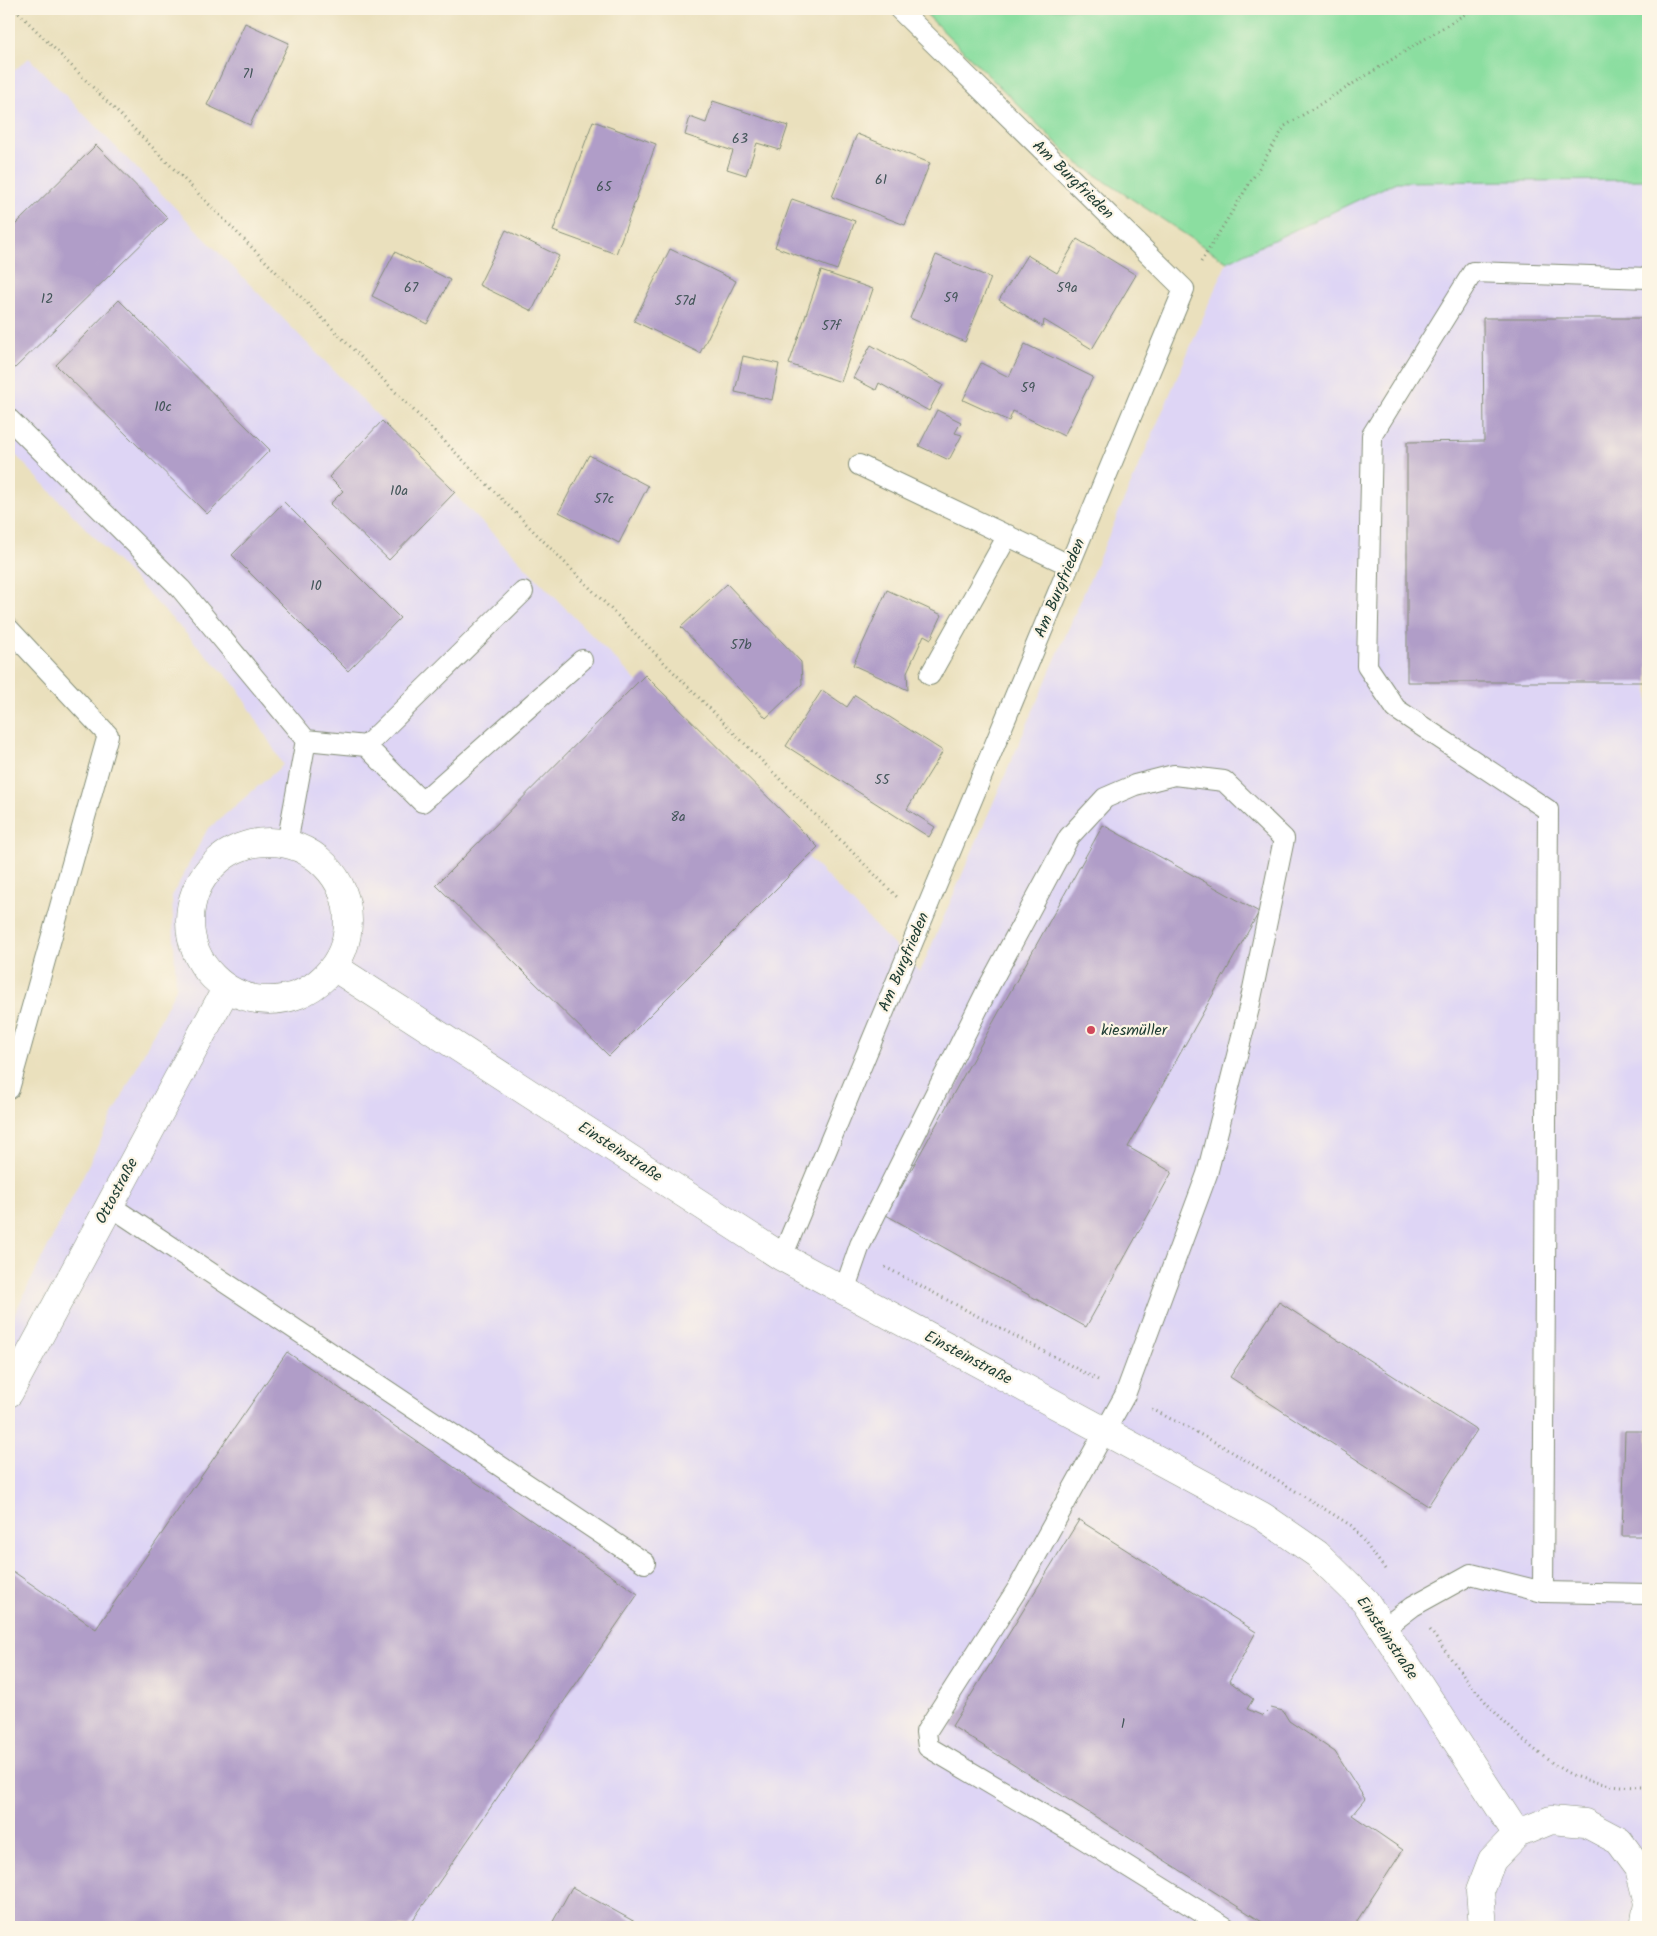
<svg xmlns="http://www.w3.org/2000/svg" width="1657" height="1936" viewBox="0 0 1657 1936" font-family="Kalam,sans-serif">
<rect width="100%" height="100%" fill="#fcf5e5"/>
<filter id="ink" filterUnits="userSpaceOnUse"><feTurbulence type="fractalNoise" baseFrequency=".02" numOctaves="2"/><feDisplacementMap in="SourceGraphic" scale="10" xChannelSelector="R" yChannelSelector="G"/><feConvolveMatrix kernelMatrix="1 2 1 2 8 2 1 2 1" color-interpolation-filters="sRGB"/></filter>
<filter id="wash" filterUnits="userSpaceOnUse"><feTurbulence type="fractalNoise" baseFrequency=".0096" numOctaves="4" result="noise"/><feDisplacementMap in="SourceGraphic" scale="20" xChannelSelector="R" yChannelSelector="G"/><feGaussianBlur stdDeviation="1.12" result="paint"/><feColorMatrix in="noise" values="0 0 0 0 0 0 0 0 0 0 0 0 0 0 0 0 0 1.4 0 .05"/><feComposite in="paint" operator="in"/></filter>
<g filter="url(#wash)">
<rect width="100%" height="100%" fill="#eae0bd"/>
<path fill="#ded5f5" d="M29 58 920 972 1227 262 1396 182 1648 180V1927H9V1325L176 988 172 896 207 830 283 765 237 687 9 448V75Z"/>
<path fill="#8bdea0" stroke="#558e6a" d="M921 9H1648V180L1396 182 1227 262 1076 162Z"/>
<g id="blocks">
<path fill="#b09dc8" d="M245 23 289 43 250 125 207 105Z
M713 101 788 126 780 150 757 143 746 175 727 169 733 151 685 135 690 117 706 123Z
M593 121 656 144 616 254 553 231Z
M857 134 930 163 905 225 832 197Z
M96 145 168 218 12 371 9 367V231Z
M792 199 855 221 837 270 775 247Z
M506 230 559 256 532 311 479 285Z
M1077 239 1136 275 1092 349 1044 320 1043 327 999 300 1027 255 1057 273Z
M670 249 736 281 700 353 634 321Z
M395 252 450 280 427 324 372 296Z
M936 255 991 278 965 342 910 318Z
M821 271 873 289 841 382 789 364Z
M119 300 270 450 207 514 56 365Z
M1483 318H1648V682H1407V442L1484 441Z
M1025 344 1093 377 1064 436 1013 411 1009 421 963 400 981 363 1009 377Z
M871 345 943 385 929 411 879 383 876 390 853 378Z
M743 356 779 364 772 400 735 392Z
M937 410 961 422 955 433 962 435 949 460 919 446Z
M382 421 455 492 389 560 330 504 343 491 329 477Z
M589 455 648 486 619 543 559 512Z
M284 502 400 618 348 671 232 555Z
M727 584 801 662 802 684 766 718 681 627Z
M887 590 942 615 931 639 924 635 907 672 908 690 853 665Z
M645 675 818 847 609 1056 436 885Z
M822 690 847 707 855 695 943 751 907 809 935 827 929 837 786 746Z
M1103 825 1259 912 1128 1147 1172 1172 1086 1327 886 1215Z
M1279 1302 1477 1430 1428 1506 1230 1377Z
M287 1352 638 1594 408 1927H9V1580L14 1572 96 1629Z
M1625 1431H1648V1536H1622Z
M1079 1520 1256 1632 1229 1681 1253 1699 1247 1709 1263 1716 1271 1708 1283 1711 1289 1721 1335 1752 1365 1799 1352 1815 1403 1850 1353 1927H1270L952 1726Z
M572 1887 644 1927H550Z"/>
</g>
</g>
<g filter="url(#ink)">
<use href="#blocks" fill-opacity="0" stroke="#848e78" stroke-width="1"/>
<g fill="none" stroke-linecap="round" stroke-linejoin="round">
<g stroke="#848e78" stroke-width="22">
<path id="lane" d="M1648 278 1473 272 1372 435 1367 666 1396 709 1548 810 1543 1592 1648 1594
M9 419 181 589 306 740 287 844
M859 465 1069 565
M9 629 108 735 9 1089
M930 675 1008 535
M306 740 366 746 422 802 582 660
M366 746 523 592
M109 1205 645 1563
M782 1257 1184 289 899 9
M844 1291 860 1245 988 988 1069 837 1105 798 1135 785 1174 775 1224 781 1284 839 1249 1008 1207 1174 1125 1395 1018 1588 926 1732 928 1747 1074 1833 1225 1927
M1383 1629 1413 1606 1471 1574 1543 1592"/>
</g>
<g stroke="#848e78" stroke-width="29">
<path id="street" d="M190 921a79 79 0 1 1 158 0a79 79 0 1 1-158 0Z
M334 967 782 1257 1262 1516 1317 1554 1365 1601 1517 1834
M9 1393 226 989
M1483 1927 1480 1891 1492 1860 1517 1834 1551 1820 1585 1823 1619 1841 1639 1868 1648 1903 1644 1927"/>
</g>
<path stroke="#848e78" stroke-width="3" stroke-dasharray="1 4" stroke-linecap="butt" d="M15 9 898 898
M1201 262 1285 126 1473 9
M885 1267 1098 1380
M1152 1409 1224 1447 1352 1526 1385 1569
M1430 1630C1463 1675 1492 1715 1535 1750 1548 1760 1562 1771 1577 1777 1600 1785 1624 1787 1648 1787"/>
<use href="#lane" stroke="#fff" stroke-width="20"/>
<use href="#street" stroke="#fff" stroke-width="28"/>
</g>
</g>
<circle fill="#d1495b" stroke="#fcf5e5" stroke-width="2" cx="1091" cy="1030" r="5"/>
<g text-anchor="middle" dominant-baseline="central" stroke-width="4.5" stroke-linejoin="round" paint-order="stroke">
<g font-size="14" fill="#435559">
<text x="248" y="74">71</text>
<text x="740" y="139">63</text>
<text x="881" y="180">61</text>
<text x="604" y="187">65</text>
<text x="411" y="288">67</text>
<text x="1067" y="288">59a</text>
<text x="951" y="298">59</text>
<text x="47" y="299">12</text>
<text x="685" y="301">57d</text>
<text x="831" y="326">57f</text>
<text x="1028" y="388">59</text>
<text x="163" y="407">10c</text>
<text x="399" y="491">10a</text>
<text x="604" y="499">57c</text>
<text x="316" y="586">10</text>
<text x="741" y="645">57b</text>
<text x="882" y="780">55</text>
<text x="678" y="817">8a</text>
<text x="1123" y="1724">1</text>
</g>
<g font-size="16" fill="#1f3d34" stroke="#fcf5e5">
<text transform="translate(1073 180) rotate(44)">Am Burgfrieden</text>
<text transform="translate(1060 588) rotate(-67)">Am Burgfrieden</text>
<text transform="translate(904 962) rotate(-67)">Am Burgfrieden</text>
<text transform="translate(620 1152) rotate(33)">Einsteinstraße</text>
<text transform="translate(117 1191) rotate(-62)">Ottostraße</text>
<text transform="translate(968 1358) rotate(28)">Einsteinstraße</text>
<text transform="translate(1387 1638) rotate(56)">Einsteinstraße</text>
</g>
<g font-size="16" fill="#1f3d34" stroke="#fcf5e5" text-anchor="start">
<text x="1101" y="1030">kiesmüller</text>
</g>
</g>
<rect width="1657" height="1936" fill="none" stroke="#fcf5e5" stroke-width="30"/>
</svg>
